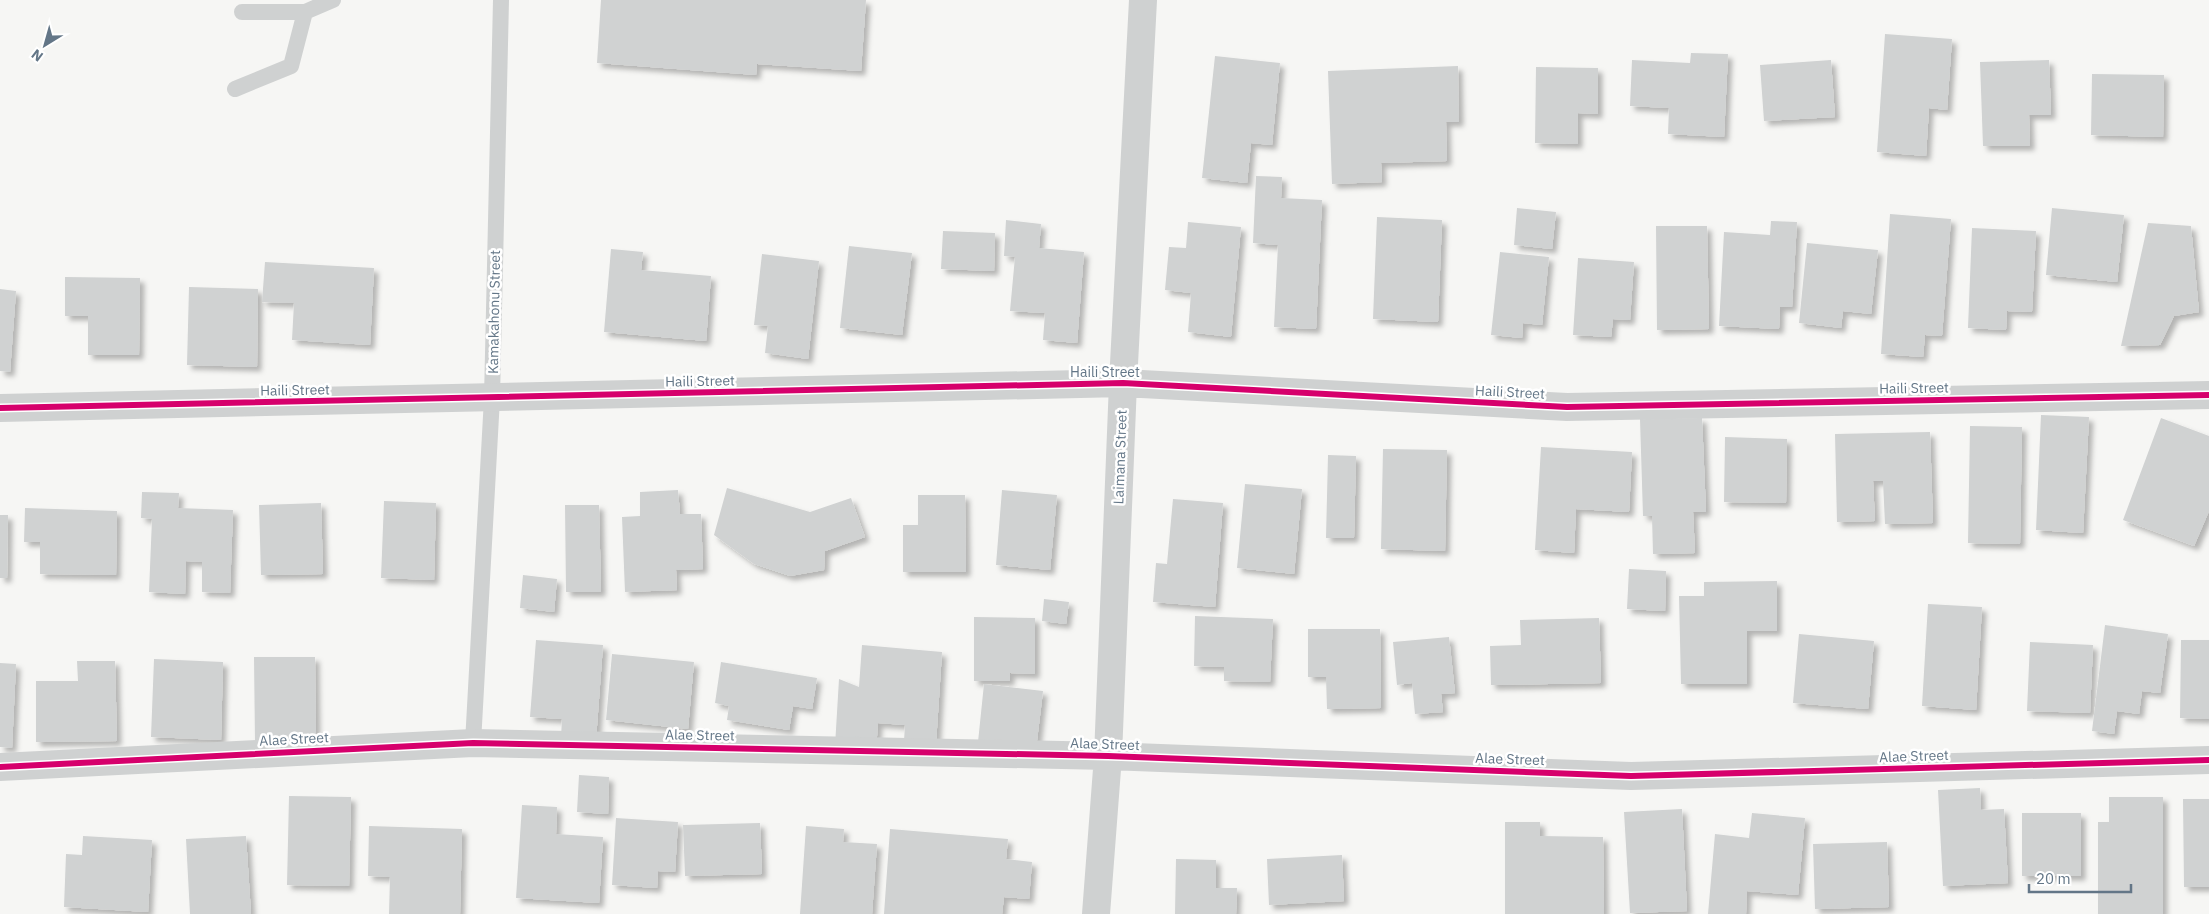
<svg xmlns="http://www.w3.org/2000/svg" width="2209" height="914" viewBox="0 0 2209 914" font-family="'IBM Plex Sans',sans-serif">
<defs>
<filter id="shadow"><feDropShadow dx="4.5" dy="4.5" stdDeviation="2.5" flood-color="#0004"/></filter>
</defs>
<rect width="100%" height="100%" fill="#f6f6f4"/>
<path fill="#d0d2d2" filter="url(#shadow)" d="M601 0H866L861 71 757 64 756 75 597 63Z
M1885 34 1952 39 1947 110 1929 108 1926 156 1877 152Z
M1691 53 1728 54 1724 137 1668 134 1669 108 1630 106 1632 60 1690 63Z
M1215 56 1280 63 1272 145 1251 143 1247 183 1202 178Z
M1831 60 1835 117 1764 121 1760 65Z
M2049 60 2051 115H2029L2030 146H1983L1980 62Z
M1458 66 1459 122H1446L1447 161 1381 163 1382 182 1332 184 1328 71Z
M1536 67 1598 68V114L1578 113V144L1535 143Z
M2092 74 2164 75 2163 137 2091 135Z
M1256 176 1282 177 1281 198 1322 200 1316 329 1274 327 1278 245 1253 243Z
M1517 208 1556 212 1552 249 1514 245Z
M2052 208 2124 215 2117 282 2046 275Z
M1890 214 1951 219 1942 336 1925 335 1923 357 1881 354Z
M1377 217 1442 220 1438 322 1373 319Z
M1006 220 1041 224 1039 248 1084 252 1077 343 1043 340 1045 313 1010 311 1015 257 1004 256Z
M1771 221 1797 222 1792 307H1780L1779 329 1719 326 1724 232 1770 235Z
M1188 222 1241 227 1231 337 1188 332 1191 293 1165 290 1169 247 1186 248Z
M2148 223 2191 226 2199 312 2174 316 2160 345 2121 346Z
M1656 226H1707L1709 329 1657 330Z
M1972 228 2036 231 2032 312 2007 311 2006 330 1968 328Z
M943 231 995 233 994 271 941 269Z
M1807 243 1878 250 1871 314 1843 311 1841 328 1799 323Z
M849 246 912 253 902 335 840 328Z
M611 249 643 252 641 270 711 276 706 341 604 332Z
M1500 252 1549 257 1542 325 1523 323 1522 338 1491 335Z
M762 254 819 261 808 359 765 353 768 326 754 325Z
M1578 258 1634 262 1630 320 1613 319 1611 337 1573 335Z
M265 262 374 268 370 345 292 340 294 303 262 302Z
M65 277 140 278 139 355H88V316H65Z
M189 287 258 289 257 367 187 365Z
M0 289 16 291 10 372 0 371Z
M2041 415 2089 417 2083 533 2036 530Z
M1702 418 1706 512H1693L1695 553 1653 554 1652 516H1643L1640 419Z
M2161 418 2209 436V511L2194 546 2123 520Z
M1970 426 2022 427 2020 544 1968 543Z
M1930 432 1933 523 1885 524 1883 481H1873L1875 521 1837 522 1835 434Z
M1725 437 1787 439 1786 503 1724 502Z
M1541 447 1632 452 1629 512 1576 509 1574 553 1535 550Z
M1383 449 1447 450 1445 551 1381 549Z
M1328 455 1356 456 1354 538H1326Z
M1245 484 1302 489 1294 574 1237 568Z
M727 488 810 512 851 498 865 537 825 551 824 570 790 576 754 564 714 535Z
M678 490 680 514H701L703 569 676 570 677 590 625 592 622 517 640 516V492Z
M1002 490 1057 495 1050 570 996 565Z
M142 492 179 493 178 508 233 510 230 593 202 592V562L186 561 185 594 149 592 152 519 141 518Z
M918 495H965L966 572H903V525H918Z
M1173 499 1223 503 1215 607 1153 602 1156 563 1167 564Z
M384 501 436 503 434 580 381 578Z
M321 503 323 574 261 575 259 505Z
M565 505H599L601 592H566Z
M25 508 117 511 116 575 40 574V542H24Z
M0 515H8L7 578H0Z
M1629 569 1666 571 1665 611 1627 609Z
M523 575 557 579 554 612 520 608Z
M1777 581V631H1747V684H1681L1679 596H1704V582Z
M1044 599 1069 602 1066 624 1042 621Z
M1928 604 1982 607 1976 710 1922 706Z
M1195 616 1273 619 1270 682 1224 681V667L1194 666Z
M974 617 1035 618V674L1010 673V681H974Z
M1599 618 1601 683 1491 685 1490 646 1521 645 1520 620Z
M2105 625 2168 634 2160 693 2142 691 2139 714 2117 711 2114 734 2092 731Z
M1308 629H1380L1381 708 1327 709 1326 677H1308Z
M1799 634 1874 641 1868 709 1793 703Z
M1449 637 1455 693 1441 694 1443 712 1415 714 1412 683 1397 685 1393 642Z
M536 640 603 645 596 740 561 737 562 719 530 717Z
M2181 640H2209V719L2180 718Z
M2030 642 2093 645 2090 713 2027 711Z
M862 645 942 652 936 744 904 741 905 725 878 723 876 750 835 746 839 679 859 687Z
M612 654 694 662 688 729 606 720Z
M254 657H315L316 743H255Z
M154 659 223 662 221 740 151 737Z
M77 661H115L117 741 36 742V681H78Z
M721 662 817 678 812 709 793 706 789 730 727 720 729 706 715 703Z
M0 663 16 664 12 748 0 747Z
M984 684 1043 691 1036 749 978 742Z
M579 775 609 777 608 814 577 812Z
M1980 788 1981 810 2004 809 2008 883 1943 886 1938 790Z
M289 796 351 797 349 886 287 885Z
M2109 797H2163V914H2098V822H2109Z
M2183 799H2209V887H2184Z
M522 805 557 807 556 834 603 837 599 903 516 898Z
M1682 809 1687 911 1630 913 1624 812Z
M1752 813 1805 818 1798 895 1747 891 1746 914H1708L1715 834 1749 838Z
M2022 813H2081V876H2022Z
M616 818 678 822 675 872 658 871 657 888 612 885Z
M1505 822H1540V836L1603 837 1604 914H1505Z
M760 823 762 874 685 876 683 825Z
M369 826 462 829 460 914H389L390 877 368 876Z
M806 826 844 829 843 842 877 844 872 914H800Z
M890 829 1008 839 1006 859 1032 862 1029 899 1004 897 1002 914H884Z
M83 836 152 840 148 912 64 907 66 854 82 855Z
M246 836 251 914H190L186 839Z
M1887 842 1889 907 1815 909 1813 844Z
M1342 855 1344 901 1269 905 1267 859Z
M1176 859 1216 860V888H1237L1236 914H1175Z"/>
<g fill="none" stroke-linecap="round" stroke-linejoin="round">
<path stroke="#cfd1d1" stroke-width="16" d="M242 12H305L333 0
M235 89 291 66 305 12
M473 743 492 398 501 0"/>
<path stroke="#cfd1d1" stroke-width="28" d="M0 408 1123 383 1567 407 2209 395
M0 767 473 743 1108 756 1631 776 2209 760
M1096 914 1108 756 1123 383 1143 0"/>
<g stroke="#fff" stroke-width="9">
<path id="cycleway" d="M0 408 1123 383 1567 407 2209 395
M0 767 473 743 1108 756 1631 776 2209 760"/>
</g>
<use href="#cycleway" stroke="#d6006c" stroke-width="6"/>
</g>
<g text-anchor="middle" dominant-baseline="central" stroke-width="5" stroke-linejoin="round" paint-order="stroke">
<g font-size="14" fill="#637687" stroke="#fff">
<text transform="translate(494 312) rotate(-89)">Kamakahonu Street</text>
<text x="1105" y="372">Haili Street</text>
<text transform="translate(700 381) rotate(-1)">Haili Street</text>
<text transform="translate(1914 388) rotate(-1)">Haili Street</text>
<text transform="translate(295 390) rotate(-1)">Haili Street</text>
<text transform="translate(1510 392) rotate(3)">Haili Street</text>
<text transform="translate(1120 457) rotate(-88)">Laimana Street</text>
<text transform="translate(700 735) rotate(1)">Alae Street</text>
<text transform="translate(294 739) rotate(-3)">Alae Street</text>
<text transform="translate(1105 744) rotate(2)">Alae Street</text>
<text transform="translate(1914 756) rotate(-2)">Alae Street</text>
<text transform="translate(1510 759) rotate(2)">Alae Street</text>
</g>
</g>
<g transform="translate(45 45) rotate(217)" stroke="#ffffff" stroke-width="4" paint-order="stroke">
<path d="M0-4L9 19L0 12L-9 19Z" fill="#637687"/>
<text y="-8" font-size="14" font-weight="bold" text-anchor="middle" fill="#637687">N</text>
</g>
<path d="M2029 884v8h102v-8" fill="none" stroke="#637687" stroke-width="2.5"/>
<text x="2036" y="884" font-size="15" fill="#637687" stroke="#ffffff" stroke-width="4" paint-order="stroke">20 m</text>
</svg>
